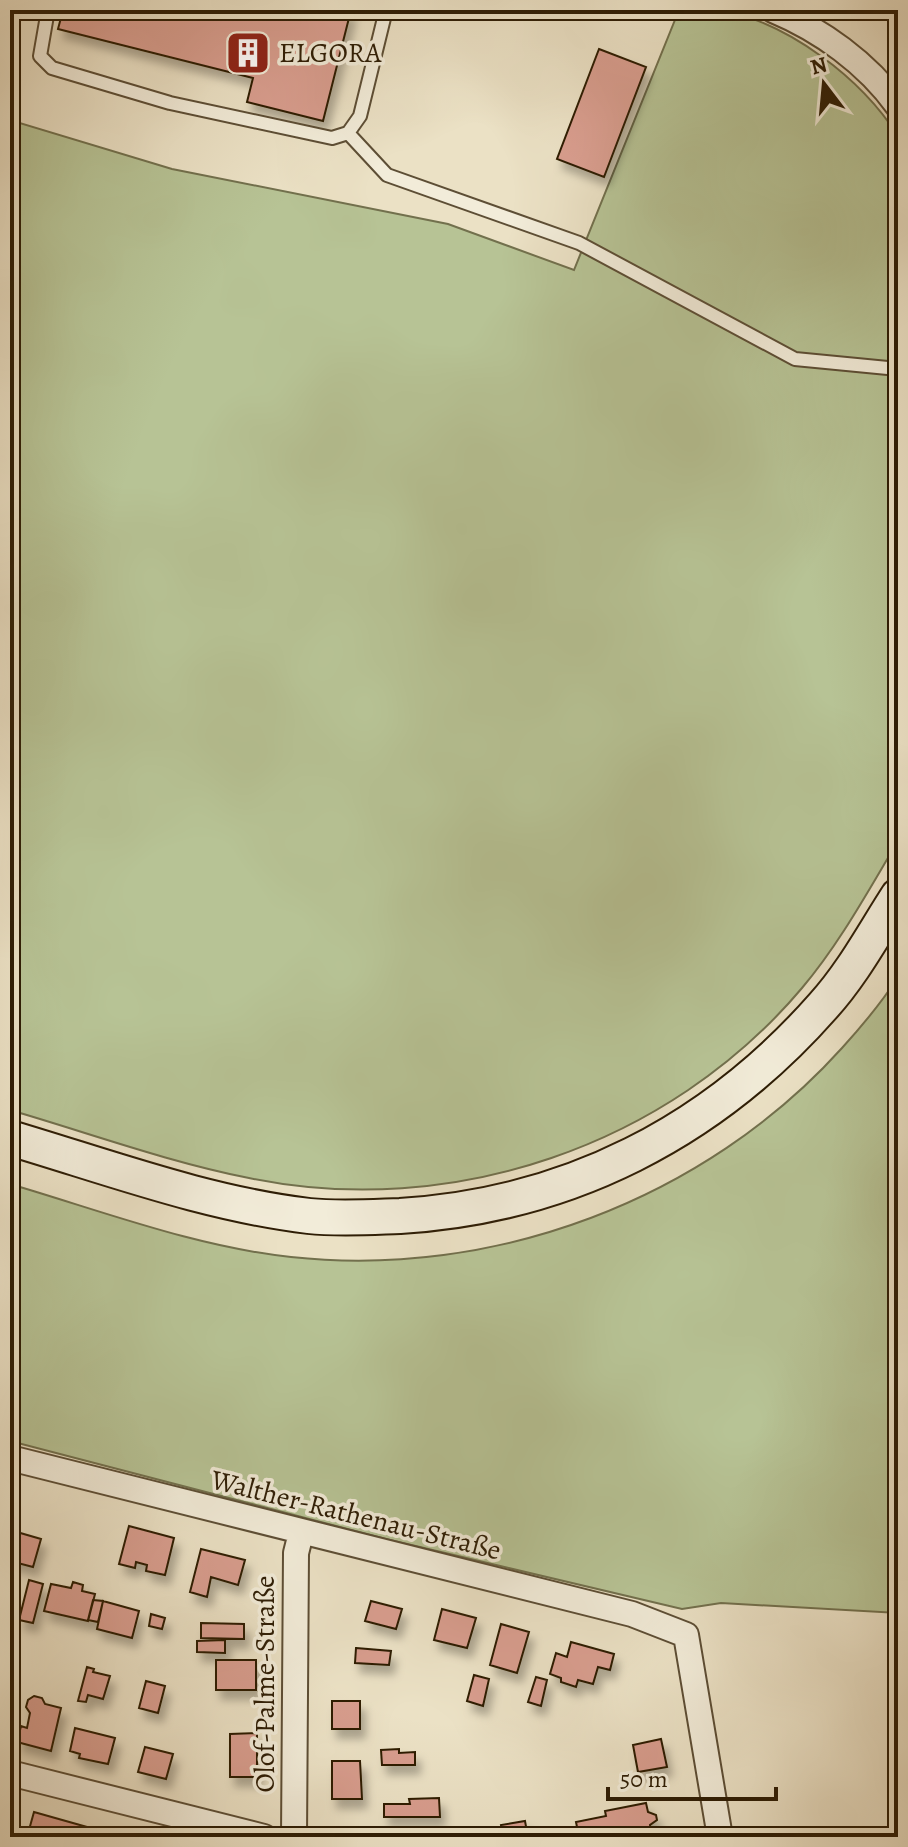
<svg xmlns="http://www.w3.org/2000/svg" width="908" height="1847" viewBox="0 0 908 1847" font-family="Alegreya,serif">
<defs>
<filter id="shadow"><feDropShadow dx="5" dy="9" stdDeviation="4" flood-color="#0004"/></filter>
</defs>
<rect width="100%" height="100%" fill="#ebe1c5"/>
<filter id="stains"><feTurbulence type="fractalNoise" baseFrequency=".0025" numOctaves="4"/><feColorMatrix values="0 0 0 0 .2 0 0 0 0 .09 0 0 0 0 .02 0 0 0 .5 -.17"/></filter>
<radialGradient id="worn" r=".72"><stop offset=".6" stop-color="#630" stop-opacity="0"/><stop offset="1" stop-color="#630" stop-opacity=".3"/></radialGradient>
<path fill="#b7c395" stroke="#72704d" stroke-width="2" d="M679 10C693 10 709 8 722 10 790 24 861 78 898 136V841C868 891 840 943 802 988 669 1146 451 1220 249 1178 168 1162 89 1133 10 1110V120L172 169 448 224 574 270Z
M898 977V1613L721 1603 682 1609 386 1539 10 1441V1184C102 1211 196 1247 291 1257 494 1279 705 1200 842 1048 862 1026 882 1002 898 977Z"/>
<path fill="#d89d8e" stroke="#2e1d05" stroke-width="2" filter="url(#shadow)" d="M63 10H351L323 121 247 102 253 78 58 29Z
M599 49 646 67 604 177 557 159Z
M129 1526 174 1538 165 1575 146 1571 147 1565 136 1562 135 1568 119 1564Z
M10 1530 41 1539 33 1567 10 1561Z
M201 1549 245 1560 238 1585 211 1577 207 1597 190 1592Z
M29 1580 43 1584 33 1623 19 1620Z
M73 1582 83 1585 82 1591 95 1594 88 1621 44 1611 51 1584 71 1588Z
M93 1600 103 1601 98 1622 88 1620Z
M103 1601 139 1611 132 1638 97 1629Z
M371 1601 402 1609 396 1629 365 1621Z
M442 1609 476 1618 467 1648 434 1640Z
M151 1614 165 1618 162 1629 149 1626Z
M201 1623 244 1624V1639L201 1638Z
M501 1624 529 1632 517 1673 490 1665Z
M225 1640V1653L197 1652V1641Z
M571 1642 614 1654 610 1670 598 1667 593 1684 578 1680 576 1687 561 1682V1678L550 1674 556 1653 567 1657Z
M356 1648 391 1651 389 1665 355 1663Z
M216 1660H256V1690H216Z
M87 1667 94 1669 93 1672 110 1676 103 1699 88 1695 86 1702 78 1701Z
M474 1675 489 1679 483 1706 467 1701Z
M536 1677 547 1680 541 1706 528 1702Z
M146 1681 165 1686 158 1713 139 1708Z
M34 1696 42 1698 45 1704 61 1708 51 1751 17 1742 21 1726 27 1728 30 1713 26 1707 28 1700Z
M332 1701H360V1729H332Z
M75 1728 115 1738 108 1764 79 1758 80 1754 70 1751Z
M257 1733V1777H230V1734Z
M661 1739 667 1767 638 1772 633 1745Z
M145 1747 173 1754 166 1779 138 1772Z
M399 1749V1753L415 1752V1765H382L381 1750Z
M332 1761H360L362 1799H332Z
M439 1798 440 1817H384V1804H410L409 1799Z
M646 1803 648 1812 656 1815 657 1820 650 1825 652 1835 579 1837 576 1822 606 1816 605 1811Z
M34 1812 87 1827 84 1837H27Z
M525 1821 527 1832 503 1837 501 1825Z"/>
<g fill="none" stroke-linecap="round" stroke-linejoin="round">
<g stroke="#5d4e35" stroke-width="16">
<path id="lane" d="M48 10 40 56 52 68 170 103 332 138 348 133 360 116 386 10
M348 133 387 175 579 243 795 359 898 369"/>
</g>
<g stroke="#5d4e35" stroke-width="28">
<path id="street" d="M773 10C821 30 867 63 898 106
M10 1458 632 1614 686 1635 720 1837
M10 1773 264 1837
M294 1837 296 1553 301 1533"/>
</g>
<g stroke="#2e1d05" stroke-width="38">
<path id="secondary" d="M10 1138C108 1167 207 1204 309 1216 339 1219 370 1217 400 1216 568 1206 712 1132 823 1006 853 973 874 933 898 896"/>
</g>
<use href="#lane" stroke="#f2ecd9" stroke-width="12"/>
<use href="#street" stroke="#f2ecd9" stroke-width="24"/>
<use href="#secondary" stroke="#f2ecd9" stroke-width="34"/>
</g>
<defs>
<g id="building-square" transform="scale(2.3)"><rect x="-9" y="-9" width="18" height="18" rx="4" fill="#8f2418" stroke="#f2ecd9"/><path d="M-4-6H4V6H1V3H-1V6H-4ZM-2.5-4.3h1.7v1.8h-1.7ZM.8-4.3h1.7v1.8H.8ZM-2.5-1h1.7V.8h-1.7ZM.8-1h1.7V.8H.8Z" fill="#fff"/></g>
</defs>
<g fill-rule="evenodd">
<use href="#building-square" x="248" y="53"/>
</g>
<g text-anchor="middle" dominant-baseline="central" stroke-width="7" stroke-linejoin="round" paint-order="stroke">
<g font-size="28" fill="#2e1d05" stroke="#f2ecd9" text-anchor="start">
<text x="279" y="53">ELGORA</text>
</g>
<g font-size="28" fill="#2e1d05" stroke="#f2ecd9">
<text transform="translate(356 1515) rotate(14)">Walther-Rathenau-Straße</text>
<text transform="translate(265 1684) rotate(-90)">Olof-Palme-Straße</text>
</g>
</g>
<rect width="908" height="1847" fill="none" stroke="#ebe1c5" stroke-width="40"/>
<rect x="12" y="12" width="884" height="1823" fill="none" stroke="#2e1d05" stroke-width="4"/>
<rect x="20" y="20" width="868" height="1807" fill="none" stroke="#2e1d05" stroke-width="2"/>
<g transform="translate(824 84) rotate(344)" stroke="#f2ecd9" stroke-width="6" paint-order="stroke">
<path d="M0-6L14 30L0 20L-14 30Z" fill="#2e1d05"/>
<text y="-12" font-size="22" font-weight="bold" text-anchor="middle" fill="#2e1d05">N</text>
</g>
<path d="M608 1787v12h168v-12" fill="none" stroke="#2e1d05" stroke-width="4"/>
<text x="620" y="1787" font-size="24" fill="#2e1d05" stroke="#f2ecd9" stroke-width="6" paint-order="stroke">50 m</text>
<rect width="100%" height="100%" filter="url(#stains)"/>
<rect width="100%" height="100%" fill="url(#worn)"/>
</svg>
